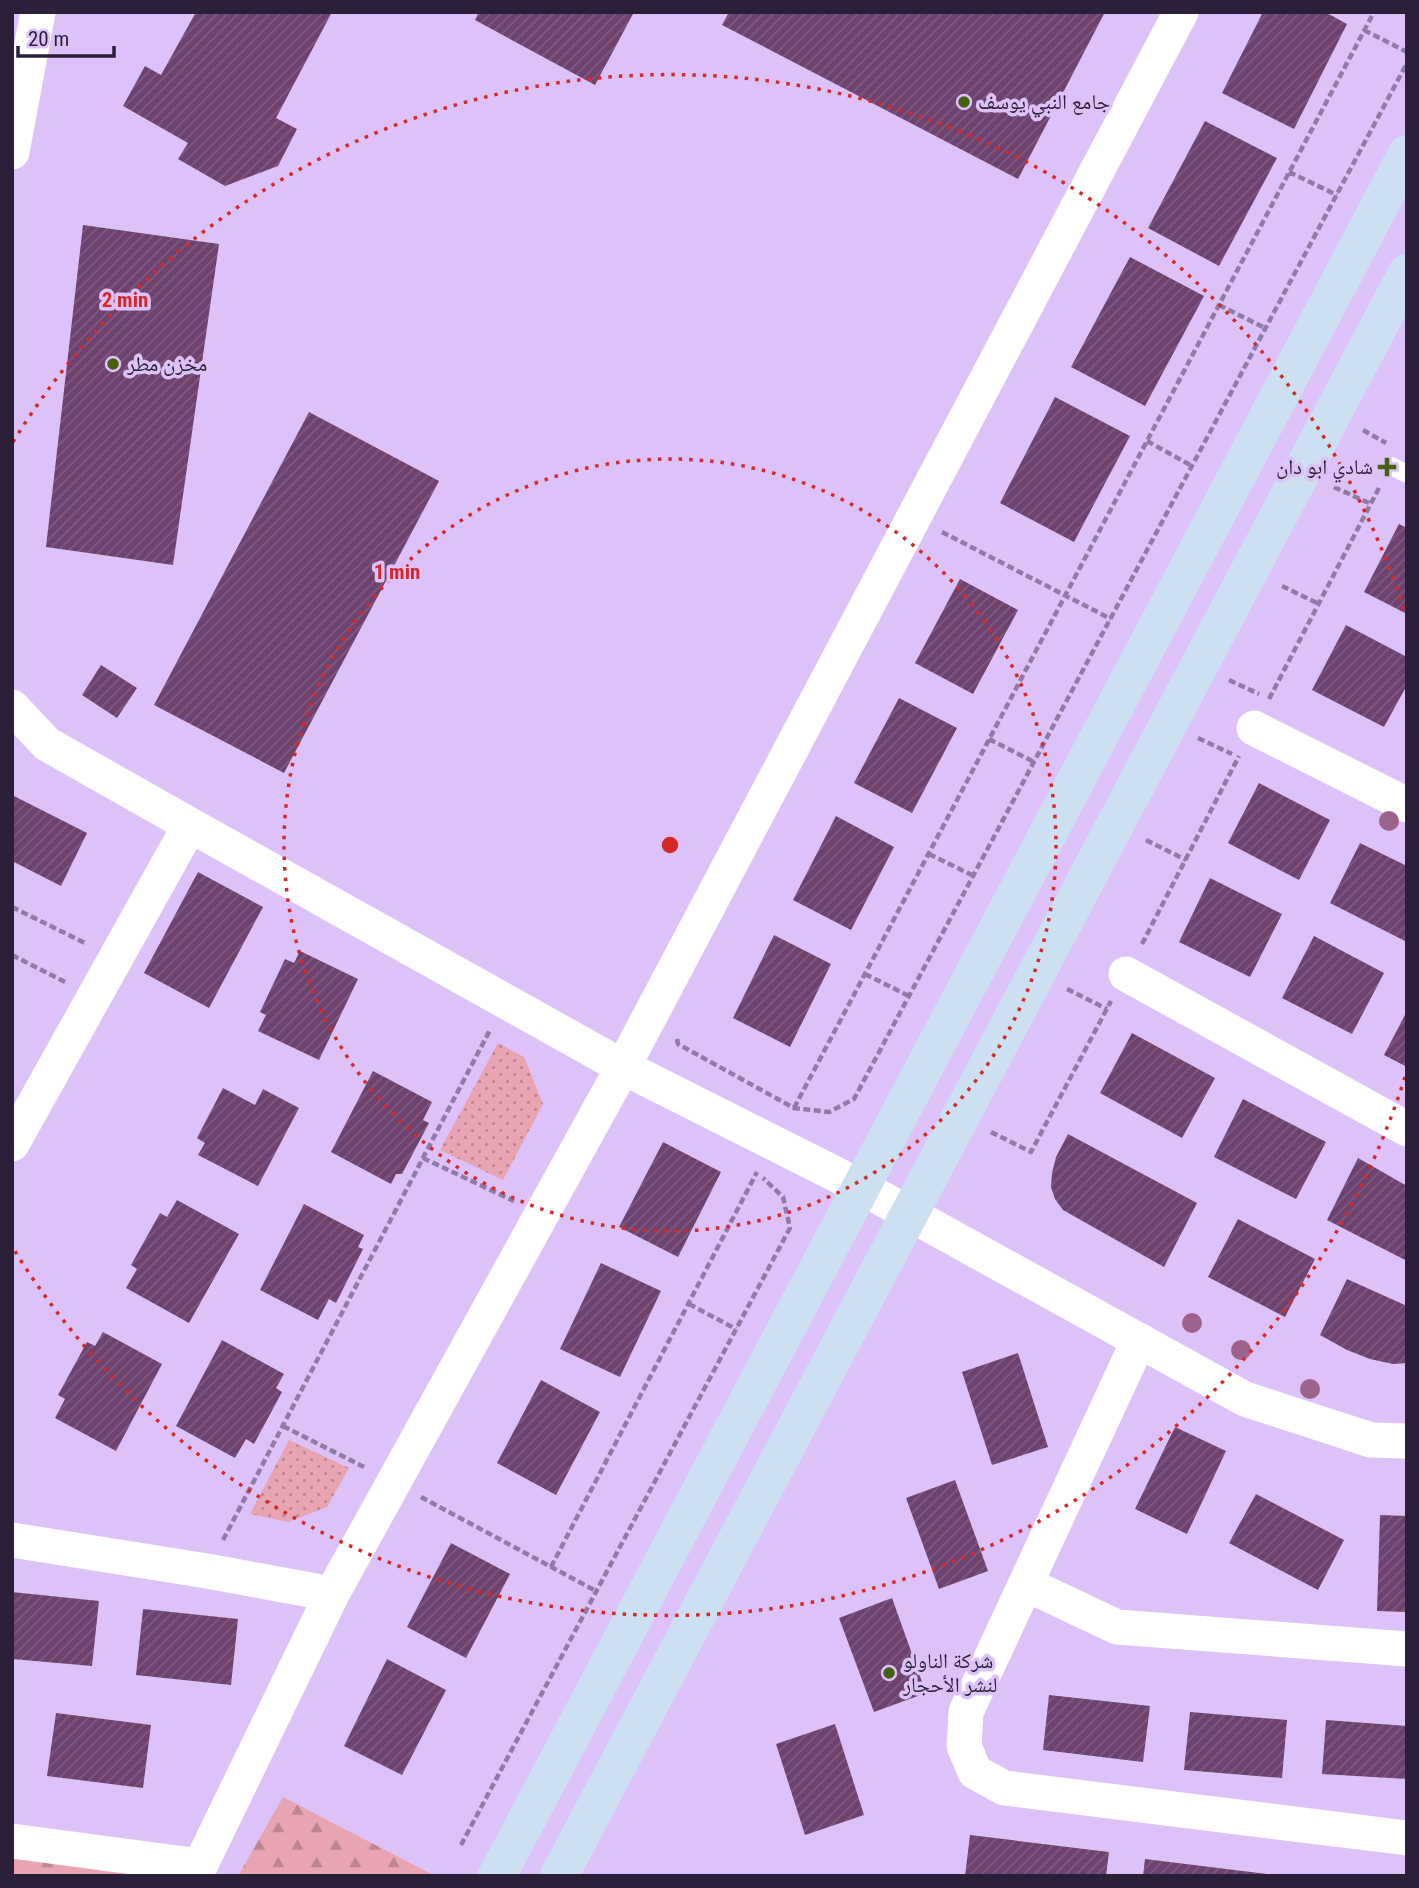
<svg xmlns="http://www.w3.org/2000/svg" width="1419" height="1888" viewBox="0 0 1419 1888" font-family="'Roboto Condensed','Noto Naskh Arabic',sans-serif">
  <defs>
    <pattern id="grass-dots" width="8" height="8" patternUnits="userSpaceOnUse" patternTransform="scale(1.75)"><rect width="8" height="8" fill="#e8a4b1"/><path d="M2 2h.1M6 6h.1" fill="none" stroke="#bc8591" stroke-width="1.8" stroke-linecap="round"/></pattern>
    <pattern id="forest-firs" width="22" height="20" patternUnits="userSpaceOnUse" patternTransform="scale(1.75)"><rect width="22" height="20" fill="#e8a4b1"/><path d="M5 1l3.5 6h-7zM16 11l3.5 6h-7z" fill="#bc8591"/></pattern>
    <pattern id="building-hatch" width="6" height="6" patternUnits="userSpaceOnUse" patternTransform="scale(1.75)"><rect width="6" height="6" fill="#6e426e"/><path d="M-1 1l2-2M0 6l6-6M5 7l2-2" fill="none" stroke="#7e5a7f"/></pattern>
  </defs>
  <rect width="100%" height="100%" fill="#ddc2f9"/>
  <path fill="url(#grass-dots)" d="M498,1043L524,1057L543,1104L503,1180L440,1150Z
    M289,1440L349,1468L327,1507L288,1522L250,1514Z"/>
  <path fill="url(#forest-firs)" d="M283,1797L435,1876H238Z
    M12,1855L158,1876H12Z"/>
  <path fill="url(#building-hatch)" d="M196,12H332L276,118L297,129L278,166L225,186L178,159L188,143L123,106L145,66L161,75Z
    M479,12H634L595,85L475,20Z
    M729,12H1105L1018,179L722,25Z
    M1263,12H1325L1347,24L1294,129L1222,93Z
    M1205,121L1277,158L1219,266L1148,228Z
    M83,225L219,244L173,565L46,547Z
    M1130,257L1204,296L1145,406L1071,367Z
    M1055,397L1130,436L1074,542L1000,503Z
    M309,412L439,481L284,773L154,705Z
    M1399,524L1407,528V614L1364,592Z
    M960,579L1018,610L973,694L915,663Z
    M1346,625L1407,657V685L1384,727L1312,690Z
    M101,665L137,688L117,718L82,695Z
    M899,698L957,728L912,813L854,783Z
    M1259,783L1330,820L1299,880L1228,843Z
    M12,795L87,833L61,886L12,861Z
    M836,816L894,847L851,930L793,900Z
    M1360,843L1407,866V942L1330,903Z
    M198,872L263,907L209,1008L144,973Z
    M1210,878L1282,914L1250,977L1179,942Z
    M774,935L831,964L790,1047L733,1018Z
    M1314,936L1384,973L1352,1034L1282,998Z
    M300,951L358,979L319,1060L258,1031L266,1015L260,1012L285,959L294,963Z
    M1407,1011V1067L1384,1055Z
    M1132,1033L1215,1078L1182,1138L1100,1093Z
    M373,1071L432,1102L423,1120L429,1123L402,1174H396L391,1184L331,1152Z
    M223,1088L255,1105L263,1089L299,1108L258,1186L198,1155L205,1143L197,1138Z
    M1243,1099L1326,1142L1296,1199L1214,1157Z
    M1068,1134L1197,1203L1164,1267L1063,1210L1055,1199L1051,1187L1052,1173L1056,1157Z
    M663,1142L721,1172L678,1257L619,1227Z
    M1358,1158L1407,1186V1261L1327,1220Z
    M177,1200L239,1234L189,1323L126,1288L137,1269L131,1265L160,1213L167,1217Z
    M304,1204L364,1235L358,1247L363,1249L336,1303L329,1299L318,1320L260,1290Z
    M1238,1219L1315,1259L1285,1317L1208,1277Z
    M601,1263L661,1291L620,1377L560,1349Z
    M1347,1279L1407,1306V1363L1393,1364L1370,1359L1347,1350L1320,1335Z
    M103,1332L162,1364L116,1451L55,1418L65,1399L58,1395L87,1342L95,1346Z
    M222,1340L284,1374L276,1388L282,1392L254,1444L246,1439L235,1458L176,1426Z
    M1018,1353L1048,1447L992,1465L962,1372Z
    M541,1380L600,1412L556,1495L497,1463Z
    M1175,1427L1226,1451L1187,1534L1135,1509Z
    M955,1480L988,1571L939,1589L906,1498Z
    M1256,1494L1344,1540L1318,1590L1229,1543Z
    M1380,1515L1407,1516V1612L1377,1611Z
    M451,1543L510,1574L466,1658L407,1627Z
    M12,1592L99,1601L92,1666L12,1659Z
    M892,1598L926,1693L874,1712L839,1618Z
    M143,1609L238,1619L231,1685L136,1675Z
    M387,1659L446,1690L402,1775L344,1746Z
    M1049,1695L1150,1706L1143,1762L1043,1750Z
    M1190,1712L1287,1720L1282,1778L1184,1770Z
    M56,1713L151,1725L143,1788L47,1776Z
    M1326,1720L1407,1726V1779L1322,1774Z
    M835,1724L864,1815L805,1835L776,1744Z
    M970,1835L1109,1852L1106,1876H965Z
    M1145,1859L1267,1874V1876H1143Z"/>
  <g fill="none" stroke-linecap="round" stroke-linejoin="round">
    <path stroke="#907ba6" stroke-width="4.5" stroke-dasharray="7 3.5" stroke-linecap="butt" d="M1364,30L1407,52
      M1289,172L1337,195
      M1219,305L1265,328
      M1363,430L1386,443
      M1147,441L1192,466
      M1334,487L1371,504
      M942,532L1111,619
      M1282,586L1319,604
      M1229,680L1259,694
      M1269,699L1380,486
      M1198,738L1232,754
      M989,739L1034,762
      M1146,840L1186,860
      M929,854L974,876
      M12,907L87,944
      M1142,944L1239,756
      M12,955L65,982
      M865,974L909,996
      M1067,989L1107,1009
      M677,1039L678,1044L794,1108L829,1112L854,1099L1407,63
      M794,1108L1374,12
      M991,1132L1031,1152L1111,1001
      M423,1158L514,1201
      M689,1304L736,1329
      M283,1426L364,1467
      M421,1497L596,1591
      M223,1540L490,1030
      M551,1567L757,1172
      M461,1845L790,1228L783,1197L763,1178"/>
    <path stroke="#fff" stroke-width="18" d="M1391,466L1407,474"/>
    <path stroke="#fff" stroke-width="35" d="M12,152L38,12
      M12,707L47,744L190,825L623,1067L861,1187L1245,1399L1371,1440L1407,1441
      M1254,728L1407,805
      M1126,974L1407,1129
      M12,1144L190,825
      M1139,1340L966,1712L964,1746L975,1772L1004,1788L1407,1838
      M12,1540L207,1571L332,1594
      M1026,1584L1117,1627L1407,1649
      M12,1841L200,1866L332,1594L623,1067L1181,12"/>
    <path stroke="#cce0f2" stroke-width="38" d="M497,1876L1407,154
      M559,1876L1407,273"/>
  </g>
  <g fill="#9d638a">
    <circle cx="1389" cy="821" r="10"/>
    <circle cx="1192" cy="1323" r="10"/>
    <circle cx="1241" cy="1350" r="10"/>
    <circle cx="1310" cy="1389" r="10"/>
  </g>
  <g fill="none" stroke="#d62828" stroke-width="3.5" stroke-dasharray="3.5 7">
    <circle cx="670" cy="845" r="386"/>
    <path d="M1405 1077A771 771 0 0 1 13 1248M13 442A771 771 0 0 1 1405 613"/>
  </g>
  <g fill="#45600f" stroke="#ddc2f9" stroke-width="2.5">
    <circle cx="964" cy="102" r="7"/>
    <circle cx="113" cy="364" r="7"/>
    <path d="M1383.5 456.5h7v7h7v7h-7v7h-7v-7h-7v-7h7z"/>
    <circle cx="889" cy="1673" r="7"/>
  </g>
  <g text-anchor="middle" stroke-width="7" stroke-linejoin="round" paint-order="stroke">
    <g font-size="21" fill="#2c1f39" stroke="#ddc2f9" text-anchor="start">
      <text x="978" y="109">جامع النبي يوسف</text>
      <text x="127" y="371">مخزن مطر</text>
      <text x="1373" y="474" text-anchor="end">شادي ابو دان</text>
      <text x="903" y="1668">شركة الناولو<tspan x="903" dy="24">لنشر الأحجار</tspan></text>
    </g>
  </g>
  <circle cx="670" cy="845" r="10" fill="#d62828" stroke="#ddc2f9" stroke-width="3.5"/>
  <g font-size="21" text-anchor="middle" font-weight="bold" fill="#d62828" stroke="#ddc2f9" stroke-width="7" stroke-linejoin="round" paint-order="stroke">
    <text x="125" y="307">2 min</text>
    <text x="397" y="579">1 min</text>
  </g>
  <rect width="1419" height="1888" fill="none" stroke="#2c1f39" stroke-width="28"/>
  <path d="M18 46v10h96v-10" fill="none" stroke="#2c1f39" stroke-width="3.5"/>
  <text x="28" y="46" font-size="21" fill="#2c1f39" stroke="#ddc2f9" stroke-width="5" paint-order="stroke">20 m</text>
</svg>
